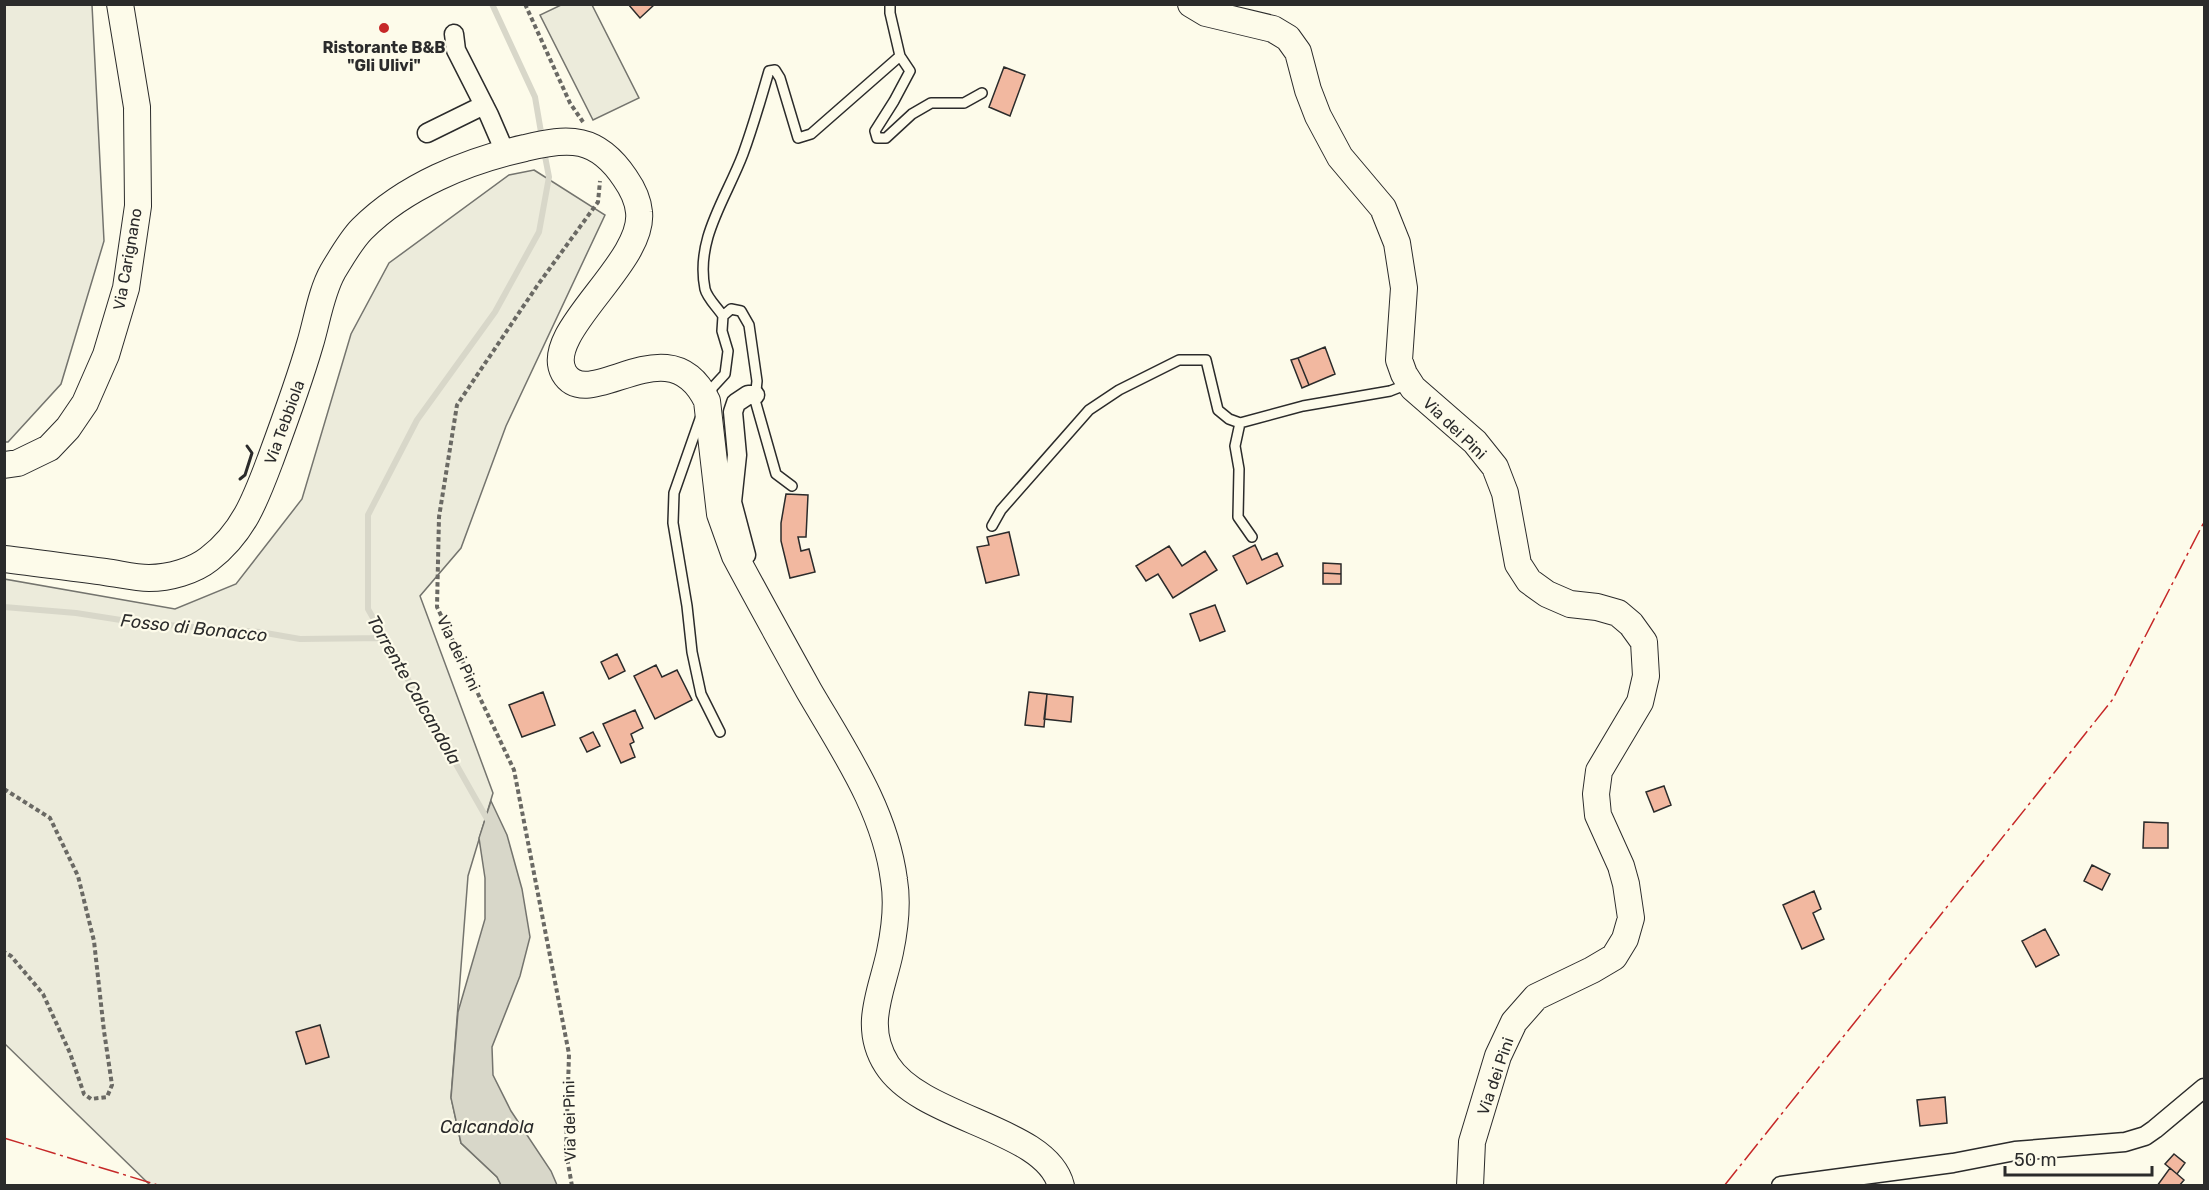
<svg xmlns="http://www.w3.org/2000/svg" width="2209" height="1190" viewBox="0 0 2209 1190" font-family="Rubik,sans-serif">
  <rect width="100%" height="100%" fill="#fdfbea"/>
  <path fill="#ecebdb" stroke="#74746e" stroke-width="1.5" d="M4,5H92L104,241L61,384L8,442H5Z
    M561,5H592L639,98L593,120L540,15Z
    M534,170L605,215L506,426L461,548L420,596L493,793L468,876L451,1097L461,1143L497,1177L501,1185H150L5,1044L4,579L175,609L236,584L302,499L351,334L389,263L509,175Z"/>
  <path fill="#d8d7c9" stroke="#74746e" stroke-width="1.5" d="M491,801L507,835L522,889L530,937L520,976L492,1047L493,1075L511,1111L551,1171L557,1185H501L497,1177L461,1143L451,1098L458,1012L485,919V878L479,838Z"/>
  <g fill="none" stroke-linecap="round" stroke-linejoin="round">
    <path stroke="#d8d7c9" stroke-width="6" d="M492,4L535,97L542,138
      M4,607L76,613L140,623L260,632L300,639L384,638
      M490,824L368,609V515L417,420L495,312L539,232L549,177L544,151"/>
  </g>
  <path fill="#f2b8a0" stroke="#2b2b2b" stroke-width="1.5" d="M628,4H654V5L640,18Z
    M1004,67L1025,75L1010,116L989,107Z
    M1325,347L1335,374L1309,385L1298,358Z
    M1298,358L1309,385L1302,388L1291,360Z
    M786,494L808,495L806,537H798L801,551L809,549L815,572L790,578L781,541V523Z
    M1009,532L1019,575L986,583L977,547L989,545L987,537Z
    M1255,545L1262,560L1277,553L1283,566L1247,584L1233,556Z
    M1169,546L1182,566L1205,551L1217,570L1173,598L1158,574L1146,581L1136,566Z
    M1323,563L1341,564V574L1323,573Z
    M1323,573L1341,574V584H1323Z
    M1215,605L1225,631L1200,641L1190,614Z
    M617,654L625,671L609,679L601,662Z
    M656,665L662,677L677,670L692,700L655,719L634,676Z
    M543,692L555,725L522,737L509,705Z
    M1029,692L1047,694L1044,727L1025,725Z
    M1047,694L1073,697L1071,722L1044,719Z
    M635,710L643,728L631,734L634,742L630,744L635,757L621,763L603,724Z
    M593,732L600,746L587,752L580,738Z
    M1664,786L1671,805L1654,812L1646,792Z
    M2144,822L2168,823V848H2143Z
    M2092,865L2110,874L2102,890L2084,881Z
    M1814,891L1821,909L1813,913L1824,939L1802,949L1783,905Z
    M2045,929L2059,955L2036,967L2022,941Z
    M320,1025L329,1057L306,1064L296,1032Z
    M1945,1097L1947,1123L1920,1126L1917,1100Z
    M2174,1154L2185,1163L2177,1174L2165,1164Z
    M2170,1168L2184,1180L2179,1186H2157Z"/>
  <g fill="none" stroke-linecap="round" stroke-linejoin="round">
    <g stroke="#2b2b2b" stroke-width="12">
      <path id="lane" d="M890,4V13L900,56
        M723,316C718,308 707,298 705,289C695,239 726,199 743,154C753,127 761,99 769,71L775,70L780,78L798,138L811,134L900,56L910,71L894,101L875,131L877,138H886L912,114L931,103H964L982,93
        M708,398L713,387L725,374L728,351L722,331L723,316L731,309L741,311L749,325L757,381L755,400L776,474L792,486
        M701,416L674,493L673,523L687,606L692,652L701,694L720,732
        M1240,423L1235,446L1239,469L1238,517L1252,537
        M992,526L1001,510L1089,410L1119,390L1179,360H1206L1218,410L1229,419L1240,423L1303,406L1390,391L1408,384"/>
    </g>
    <g stroke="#2b2b2b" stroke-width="21">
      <path id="street" d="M454,34L456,50L489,115L505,152
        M427,133L484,105
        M746,555L732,502L737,455L733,412L736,403L748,395H755
        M1781,1186L1953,1163L2015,1151L2125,1142L2145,1136L2155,1129L2204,1088"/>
    </g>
    <g stroke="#2b2b2b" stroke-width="28">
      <path id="secondary" d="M1191,4L1206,13L1273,29L1288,38L1298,52L1308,90L1318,116L1340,157L1383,208L1397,243L1404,288L1399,360L1404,374L1413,388L1475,442L1495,467L1505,493L1518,564L1529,581L1547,594L1570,604L1597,607L1618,613L1631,624L1644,642L1646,676L1640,702L1599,771L1596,794L1598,815L1621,866L1626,884L1631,918L1625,939L1614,957L1592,970L1536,997L1514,1022L1498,1056L1472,1142L1470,1186
        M4,465L18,463L49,448L68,428L85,403L106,355L126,288L138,206L137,107L120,4
        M4,559C38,563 72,568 105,572C120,574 135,578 149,578C169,578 194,571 209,559C244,532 256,498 271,458C285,420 299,382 310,344C317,321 321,292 333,271C341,258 351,240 362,229C405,186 467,161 525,148C569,137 597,136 625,178C632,188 638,200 639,212C645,263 541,333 564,373C589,416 669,321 707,401L720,514L735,556C759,601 784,646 809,691C844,751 885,810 894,880C898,904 895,928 890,952C882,991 862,1026 887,1065C922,1120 1047,1128 1061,1186"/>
    </g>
    <path stroke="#6a6964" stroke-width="4" stroke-dasharray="4.5 3" stroke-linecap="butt" d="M525,4L570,103L583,122
      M4,789L50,818L78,876L94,941L104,1031L112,1085L107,1097L91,1099L84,1094L70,1053L43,994L11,956L4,952
      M572,1186L566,1152L569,1054L514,770L437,607L439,517L457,405L537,286L598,202L600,181"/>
    <use href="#lane" stroke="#fdfbea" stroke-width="9"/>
    <use href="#street" stroke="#fdfbea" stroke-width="18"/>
    <use href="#secondary" stroke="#fdfbea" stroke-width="26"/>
    <path stroke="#2b2b2b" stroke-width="3" d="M240,479L245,475L252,453L247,446"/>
    <path stroke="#c62828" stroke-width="1.5" stroke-dasharray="21 4.5 3 4.5" stroke-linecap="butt" d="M4,1138L161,1186
      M1724,1186L2113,699L2204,522"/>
  </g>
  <circle fill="#c62828" stroke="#fdfbea" stroke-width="2" cx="384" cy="28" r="6"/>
  <g text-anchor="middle" stroke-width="4.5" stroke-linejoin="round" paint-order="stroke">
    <g font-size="16" font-weight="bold" fill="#2b2b2b" stroke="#fdfbea">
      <text x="384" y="53">Ristorante B&amp;B<tspan x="384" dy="18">"Gli Ulivi"</tspan></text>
    </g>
    <g font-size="16" fill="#2b2b2b" stroke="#fdfbea">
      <text transform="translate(127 259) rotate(-80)" y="6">Via Carignano</text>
      <text transform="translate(284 422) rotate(-70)" y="6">Via Tebbiola</text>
      <text transform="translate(1455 428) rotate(44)" y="6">Via dei Pini</text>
      <text transform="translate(459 653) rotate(65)" y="6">Via dei Pini</text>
      <text transform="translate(1495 1076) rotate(-71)" y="6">Via dei Pini</text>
      <text transform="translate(569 1121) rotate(-91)" y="6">Via dei Pini</text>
    </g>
    <g font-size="18" font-style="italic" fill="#2b2b2b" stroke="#fdfbea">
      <text transform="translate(194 628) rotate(6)" y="6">Fosso di Bonacco</text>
      <text transform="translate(414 690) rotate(60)" y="6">Torrente Calcandola</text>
      <text x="487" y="1133">Calcandola</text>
    </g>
  </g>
  <rect width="2209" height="1190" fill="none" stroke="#2b2b2b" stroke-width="12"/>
  <path d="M2005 1166v9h147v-9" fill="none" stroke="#2b2b2b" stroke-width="3"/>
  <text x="2014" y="1166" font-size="18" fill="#2b2b2b" stroke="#fdfbea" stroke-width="4.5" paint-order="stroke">50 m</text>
</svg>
